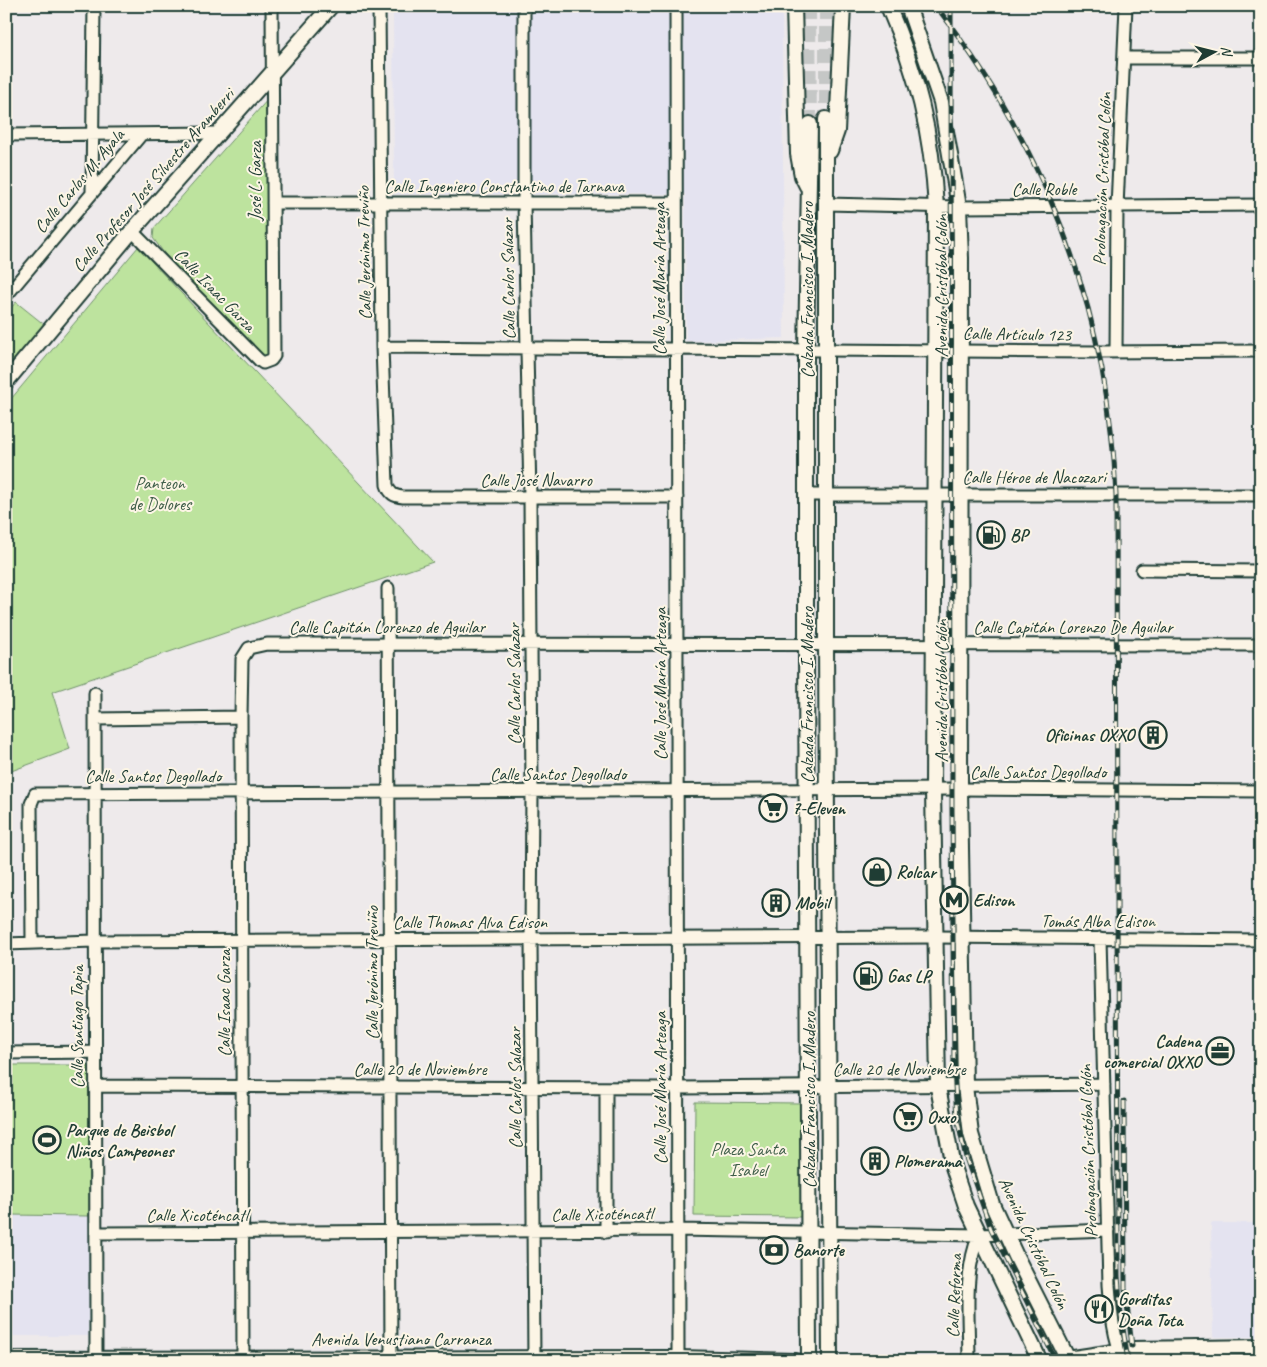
<svg xmlns="http://www.w3.org/2000/svg" width="1267" height="1367" viewBox="0 0 1267 1367" font-family="Caveat,sans-serif">
  <rect width="100%" height="100%" fill="#eeeaeb"/>
  <filter id="ink" filterUnits="userSpaceOnUse"><feTurbulence type="fractalNoise" baseFrequency=".02" numOctaves="2"/><feDisplacementMap in="SourceGraphic" scale="10" xChannelSelector="R" yChannelSelector="G"/><feConvolveMatrix kernelMatrix="1 2 1 2 8 2 1 2 1" color-interpolation-filters="sRGB"/></filter>
  <g filter="url(#ink)">
    <path fill="#e4e3f0" d="M393,6H782L784,338L686,341L685,194H394Z
      M10,1215L89,1216L88,1336H9Z
      M1211,1223H1261V1337H1213Z"/>
    <path fill="#bde39e" stroke="#6e9069" d="M269,98L274,356L263,359L164,253L153,238L154,228Z
      M138,247L433,562L52,692L70,749L6,773V405Z
      M16,302L46,326L6,374V314Z
      M6,1065H89V1216L10,1215L6,1219Z
      M695,1102L802,1103V1217L694,1216Z"/>
    <g fill="none" stroke-linecap="round" stroke-linejoin="round">
      <path stroke="#c5c7c6" stroke-width="14" stroke-dasharray="14 7" stroke-linecap="butt" d="M809,6L810,124
        M826,6V119"/>
      <g stroke="#1f3d34" stroke-width="15">
        <path id="minor" d="M379,6L382,347L387,485C390,494 394,496 403,497H677
          M524,6V203L530,497L532,792L531,939L534,1361
          M676,6L678,1361
          M1124,58H1261
          M6,135L217,133
          M92,191L94,6
          M273,203H676
          M826,204L959,207L1261,205
          M132,231L259,360L263,363L271,360L274,356L272,6
          M6,296L141,135
          M382,347L1098,352L1261,351
          M1116,352L1117,207L1126,6
          M807,495H1261
          M1142,570L1261,571
          M388,588L391,1361
          M95,693L96,1361
          M95,719L241,717
          M1100,938L1109,1285C1111,1310 1113,1338 1124,1361
          M32,943L31,804L35,794L960,789L1261,791
          M6,944L94,941L935,937L1261,940
          M6,1053L95,1052
          M95,1086L677,1088L1104,1084
          M606,1088V1232
          M97,1233L677,1230L979,1235L1108,1230
          M243,1361L241,717L242,659L249,648L267,644L1261,645
          M969,1361C969,1320 963,1273 979,1235"/>
      </g>
      <g stroke="#1f3d34" stroke-width="18">
        <path id="major" d="M794,6L798,154L802,176L807,186
          M888,6C917,73 932,134 936,207L933,790L938,1087L953,1167L966,1206L1040,1361
          M908,6L941,102L959,207L961,258L960,789L965,1086L971,1134L992,1204L1016,1256L1069,1361
          M826,119V645L830,1361
          M830,151L837,131L843,6
          M6,382L132,231L331,6
          M6,1359L678,1358L796,1361
          M809,1361L806,646V351L810,124
          M1054,1361L1133,1349L1261,1347"/>
      </g>
      <use href="#minor" stroke="#fcf5e5" stroke-width="11"/>
      <use href="#major" stroke="#fcf5e5" stroke-width="14"/>
      <g stroke="#1f3d34" stroke-width="5">
        <path id="rail" d="M936,6C1046,149 1109,313 1116,495L1118,1276L1121,1316L1128,1361
          M951,6L952,809L954,1068L957,1118L966,1158L991,1229L1056,1361
          M1124,1101L1125,1289L1132,1346"/>
      </g>
      <use href="#rail" stroke="#fcf5e5" stroke-width="3" stroke-dasharray="9" stroke-linecap="butt"/>
    </g>
  </g>
  <defs>
    <g id="fuel-ring" transform="scale(1.4375)"><circle r="9.5" fill="#fcf5e5" stroke="#1f3d34" stroke-width="1.5"/><path d="M-5.5-6h7V0h2V4h1.3V-2.5L3-4.5l.8-.8L6-3V5H2.5V1h-1V6h-7ZM-4.2-4.7v3.2H.2V-4.7Z" fill="#1f3d34"/></g>
    <g id="building-ring" transform="scale(1.4375)"><circle r="9.5" fill="#fcf5e5" stroke="#1f3d34" stroke-width="1.5"/><path d="M-4-6H4V6H1V3H-1V6H-4ZM-2.5-4.3h1.7v1.8h-1.7ZM.8-4.3h1.7v1.8H.8ZM-2.5-1h1.7V.8h-1.7ZM.8-1h1.7V.8H.8Z" fill="#1f3d34"/></g>
    <g id="supermarket-ring" transform="scale(1.4375)"><circle r="9.5" fill="#fcf5e5" stroke="#1f3d34" stroke-width="1.5"/><path d="M-6-5.5h2.5l.6 2H6L4.5 2H-2.5L-4.4-4H-6ZM-1.5 3.2a1.3 1.3 0 1 0 .1 0ZM3 3.2a1.3 1.3 0 1 0 .1 0Z" fill="#1f3d34"/></g>
    <g id="shop-ring" transform="scale(1.4375)"><circle r="9.5" fill="#fcf5e5" stroke="#1f3d34" stroke-width="1.5"/><path d="M-5-2.5h2.3a2.7 3.5 0 0 1 5.4 0H5L5.5 6h-11ZM-1.5-2.5h3a1.5 2.3 0 0 0-3 0Z" fill="#1f3d34"/></g>
    <g id="metro-ring" transform="scale(1.4375)"><circle r="9.5" fill="#fcf5e5" stroke="#1f3d34" stroke-width="1.5"/><path d="M-5.5 5V-5H-3L0 0L3-5H5.5V5H3V-.5L0 4L-3-.5V5Z" fill="#1f3d34"/></g>
    <g id="office-ring" transform="scale(1.4375)"><circle r="9.5" fill="#fcf5e5" stroke="#1f3d34" stroke-width="1.5"/><path d="M-6-3h4V-5.5h4V-3h4V5H-6ZM-1-4.5V-3h2v-1.5ZM-6 0V1H6V0Z" fill="#1f3d34"/></g>
    <g id="stadium-ring" transform="scale(1.4375)"><circle r="9.5" fill="#fcf5e5" stroke="#1f3d34" stroke-width="1.5"/><path d="M0-5a6.5 5 0 1 0 0 10a6.5 5 0 1 0 0-10ZM-3.5-1.8h7v3.6h-7Z" fill="#1f3d34"/></g>
    <g id="bank-ring" transform="scale(1.4375)"><circle r="9.5" fill="#fcf5e5" stroke="#1f3d34" stroke-width="1.5"/><path d="M-6-4H6V4H-6ZM0-2.3a2.3 2.3 0 1 0 0 4.6a2.3 2.3 0 1 0 0-4.6Z" fill="#1f3d34"/></g>
    <g id="restaurant-ring" transform="scale(1.4375)"><circle r="9.5" fill="#fcf5e5" stroke="#1f3d34" stroke-width="1.5"/><path d="M-5-6h1v4h1v-4h1v4h1v-4h1v5L-1.5 .5V6h-2V.5L-5-1ZM5-6V6H3V1.5H1.5Q1.5-4 5-6Z" fill="#1f3d34"/></g>
  </defs>
  <g fill-rule="evenodd">
    <use href="#fuel-ring" x="991" y="535"/>
    <use href="#building-ring" x="1153" y="735"/>
    <use href="#supermarket-ring" x="773" y="808"/>
    <use href="#shop-ring" x="877" y="872"/>
    <use href="#metro-ring" x="954" y="900"/>
    <use href="#building-ring" x="776" y="903"/>
    <use href="#fuel-ring" x="868" y="976"/>
    <use href="#office-ring" x="1220" y="1051"/>
    <use href="#supermarket-ring" x="908" y="1117"/>
    <use href="#stadium-ring" x="47" y="1140"/>
    <use href="#building-ring" x="875" y="1161"/>
    <use href="#bank-ring" x="774" y="1250"/>
    <use href="#restaurant-ring" x="1099" y="1309"/>
  </g>
  <g text-anchor="middle" stroke-width="4" stroke-linejoin="round" paint-order="stroke">
    <g font-size="18" fill="#1f3d34" stroke="#fcf5e5">
      <text transform="translate(1102 179) rotate(-88)" y="6">Prolongación Cristóbal Colón</text>
      <text transform="translate(153 180) rotate(-49)" y="6">Calle Profesor José Silvestre Aramberri</text>
      <text transform="translate(79 181) rotate(-50)" y="6">Calle Carlos M. Ayala</text>
      <text transform="translate(255 181) rotate(-90)" y="6">José L. Garza</text>
      <text x="504" y="192">Calle Ingeniero Constantino de Tarnava</text>
      <text x="1044" y="195">Calle Roble</text>
      <text transform="translate(364 253) rotate(-91)" y="6">Calle Jerónimo Treviño</text>
      <text transform="translate(508 279) rotate(-91)" y="6">Calle Carlos Salazar</text>
      <text transform="translate(659 279) rotate(-90)" y="6">Calle José María Arteaga</text>
      <text transform="translate(941 286) rotate(-90)" y="6">Avenida Cristóbal Colón</text>
      <text transform="translate(215 290) rotate(46)" y="6">Calle Isaac Garza</text>
      <text transform="translate(807 290) rotate(-90)" y="6">Calzada Francisco I. Madero</text>
      <text transform="translate(1017 334) rotate(1)" y="6">Calle Artículo 123</text>
      <text x="1034" y="483">Calle Héroe de Nacozari</text>
      <text x="536" y="486">Calle José Navarro</text>
      <text x="387" y="633">Calle Capitán Lorenzo de Aguilar</text>
      <text x="1073" y="633">Calle Capitán Lorenzo De Aguilar</text>
      <text transform="translate(514 684) rotate(-90)" y="6">Calle Carlos Salazar</text>
      <text transform="translate(660 684) rotate(-90)" y="6">Calle José María Arteaga</text>
      <text transform="translate(941 691) rotate(-90)" y="6">Avenida Cristóbal Colón</text>
      <text transform="translate(807 695) rotate(-90)" y="6">Calzada Francisco I. Madero</text>
      <text x="1038" y="778">Calle Santos Degollado</text>
      <text x="558" y="780">Calle Santos Degollado</text>
      <text x="153" y="782">Calle Santos Degollado</text>
      <text x="1098" y="927">Tomás Alba Edison</text>
      <text x="470" y="928">Calle Thomas Alva Edison</text>
      <text transform="translate(372 973) rotate(-90)" y="6">Calle Jerónimo Treviño</text>
      <text transform="translate(224 1003) rotate(-90)" y="6">Calle Isaac Garza</text>
      <text transform="translate(77 1027) rotate(-90)" y="6">Calle Santiago Tapia</text>
      <text x="420" y="1075">Calle 20 de Noviembre</text>
      <text x="899" y="1075">Calle 20 de Noviembre</text>
      <text transform="translate(515 1088) rotate(-90)" y="6">Calle Carlos Salazar</text>
      <text transform="translate(660 1088) rotate(-90)" y="6">Calle José María Arteaga</text>
      <text transform="translate(809 1100) rotate(-90)" y="6">Calzada Francisco I. Madero</text>
      <text transform="translate(1088 1151) rotate(-92)" y="6">Prolongación Cristóbal Colón</text>
      <text transform="translate(602 1214) rotate(-1)" y="6">Calle Xicoténcatl</text>
      <text x="197" y="1221">Calle Xicoténcatl</text>
      <text transform="translate(1034 1243) rotate(65)" y="6">Avenida Cristóbal Colón</text>
      <text transform="translate(954 1296) rotate(-88)" y="6">Calle Reforma</text>
      <text x="401" y="1345">Avenida Venustiano Carranza</text>
    </g>
    <g font-size="18" fill="#3f5e49" stroke="#fcf5e5">
      <text x="160" y="489">Panteon<tspan x="160" dy="21">de Dolores</tspan></text>
      <text x="748" y="1155">Plaza Santa<tspan x="748" dy="21">Isabel</tspan></text>
    </g>
    <g font-size="18" font-weight="bold" fill="#1f3d34" stroke="#fcf5e5" text-anchor="start">
      <text x="1010" y="541">BP</text>
      <text x="1134" y="741" text-anchor="end">Oficinas OXXO</text>
      <text x="792" y="814">7-Eleven</text>
      <text x="896" y="878">Rolcar</text>
      <text x="973" y="906">Edison</text>
      <text x="795" y="909">Mobil</text>
      <text x="887" y="982">Gas LP</text>
      <text x="1201" y="1047" text-anchor="end">Cadena<tspan x="1201" dy="21">comercial OXXO</tspan></text>
      <text x="927" y="1123">Oxxo</text>
      <text x="66" y="1136">Parque de Beisbol<tspan x="66" dy="21">Niños Campeones</tspan></text>
      <text x="894" y="1167">Plomerama</text>
      <text x="793" y="1256">Banorte</text>
      <text x="1118" y="1305">Gorditas<tspan x="1118" dy="21">Doña Tota</tspan></text>
    </g>
  </g>
  <rect width="1267" height="1367" fill="none" stroke="#fcf5e5" stroke-width="25"/>
  <rect x="12" y="12" width="1242" height="1342" fill="none" stroke="#1f3d34" stroke-width="2" filter="url(#ink)"/>
  <g transform="translate(1214 52) rotate(83)" stroke="#fcf5e5" stroke-width="4" paint-order="stroke">
  <path d="M0-4L9 19L0 12L-9 19Z" fill="#1f3d34"/>
  <text y="-8" font-size="14" font-weight="bold" text-anchor="middle" fill="#1f3d34">N</text>
  </g>
</svg>
